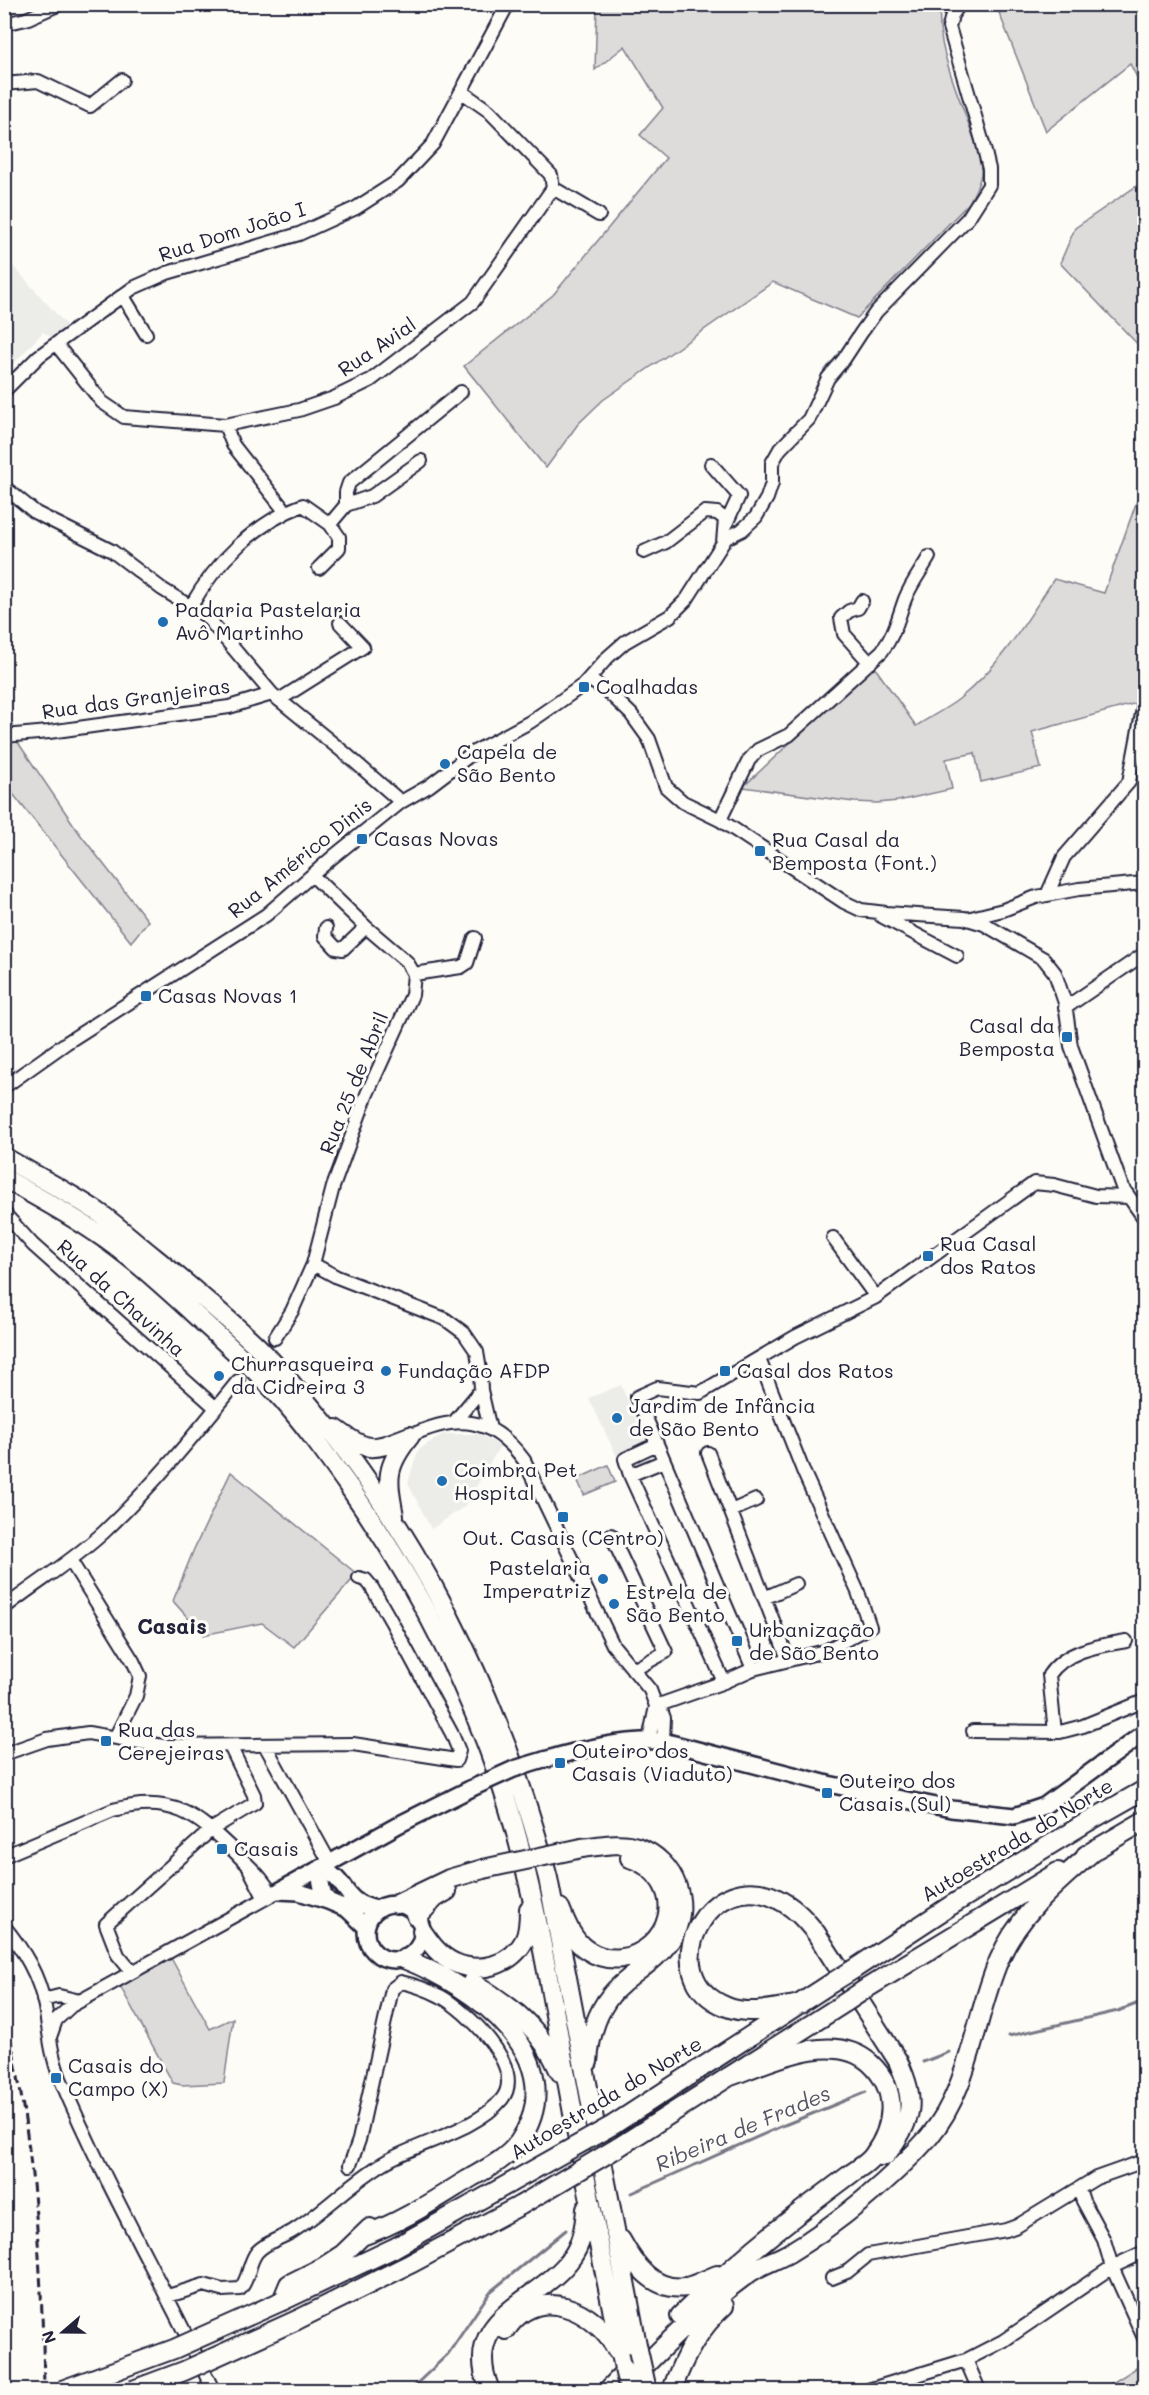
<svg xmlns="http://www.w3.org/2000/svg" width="1149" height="2395" viewBox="0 0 1149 2395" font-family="Mali,sans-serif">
  <rect width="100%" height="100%" fill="#fdfcf7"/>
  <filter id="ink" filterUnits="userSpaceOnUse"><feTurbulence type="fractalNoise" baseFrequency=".0167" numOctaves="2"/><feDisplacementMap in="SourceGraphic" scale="12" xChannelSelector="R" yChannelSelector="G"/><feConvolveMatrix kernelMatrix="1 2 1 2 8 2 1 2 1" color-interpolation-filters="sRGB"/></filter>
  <g filter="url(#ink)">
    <path fill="#ecece9" d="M5,257L68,327L54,339L43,332L5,373Z
      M621,1385L645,1441L616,1455L589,1398Z
      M443,1434H479L500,1446L464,1507L431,1529L408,1483L418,1450Z"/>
    <path fill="#dddcdb" stroke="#807f8b" stroke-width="1.5" d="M597,5H942C931,35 961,101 972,133C976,145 982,159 981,173C980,184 974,193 969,203L857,318L773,282L603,400L578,424L546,468L464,366L553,295L666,158L640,135L663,108L625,46L595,70Z
      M996,5H1144V91L1130,64L1046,131Z
      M1144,181V351L1060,263L1075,228Z
      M1144,481V701L1032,732L1041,768L981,782L975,753L946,759L952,789L898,801L877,803L854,802L743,787L873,665L916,726C930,717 946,709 959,699C1000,666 1026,622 1054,579L1104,593Z
      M17,741L80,834L148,921L131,942L5,784V743Z
      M608,1465L615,1482L584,1495L577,1479Z
      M231,1472L357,1574L294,1647L262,1623L203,1635L173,1601L194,1549Z
      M171,1958L210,2029L233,2018L224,2083L182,2085L173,2083L120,1986Z
      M1144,2363V2390H1101Z"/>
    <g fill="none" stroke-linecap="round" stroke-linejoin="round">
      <path stroke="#787885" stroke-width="3" d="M1009,2036L1118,2011L1144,2001
        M923,2062L949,2052
        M632,2193L782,2126L866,2092
        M4,2389L7,2390
        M410,2390L448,2354L490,2292L566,2230"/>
      <path stroke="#d1d0d1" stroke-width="12" stroke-dasharray="12 6" stroke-linecap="butt" d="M238,1381L275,1338"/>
      <g stroke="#22223b" stroke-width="16">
        <path id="minor" d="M4,24L26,19L60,4
          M4,84L38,81L90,106L122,80
          M553,188L599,215
          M123,296L146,334
          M56,344L102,402L124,417L225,425L299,410L334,398L371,380L473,302L553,188L551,175L489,111L462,92
          M4,391L39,356L133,288L167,273L299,234L356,208L398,181L433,144L508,4
          M225,425L233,445L285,511
          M711,464L739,496L726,524
          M4,487L36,513L112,551L162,589L206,616L272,694L347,755L401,802
          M346,505L372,496L421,461
          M644,552L666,542L705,512L717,513L725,519L723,542
          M319,568L339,548V537L330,524
          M862,601L858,608L849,611L841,618L844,634L870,663
          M191,606C216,562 255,523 303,505L330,524L346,505V492L349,483L461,392
          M589,679L609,693L631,714L649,739L666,787L683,802L720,820L844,902L861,910L886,913L964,918L984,924L1044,959L1055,973L1065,1003L1071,1046L1122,1187L1144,1218
          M279,700L363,647L340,623
          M4,736L49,732L229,707L272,694
          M720,820L749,760L758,750L789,735L882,651C895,634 898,618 905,599C911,584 921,571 929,557
          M1047,895L1064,857L1129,782L1144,703
          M881,916L957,956
          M967,919L1003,910L1036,897L1079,889L1144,883
          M326,928L325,936L336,948L343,949L366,927
          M414,974L461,967L467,963L475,938
          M1065,1008L1144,954
          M4,1087L66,1043L266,915L334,856L401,802L429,786L474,752L530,722L559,702L583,685L608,657L625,642L670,616L687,599L726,538L742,530L756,517L767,498L772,483V463L780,449L809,419L828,378L844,359L861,333L876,312L968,218L989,185V169L982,140L949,27L952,15L960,4
          M4,1213L33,1245L216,1408
          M833,1238L876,1297
          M313,1264L337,1277L445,1319L464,1333L477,1352L480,1370L481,1390L490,1429
          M275,1338L292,1311L313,1264L333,1187L367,1094L412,995L414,974L407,962L366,927L312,875
          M455,1421L481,1390
          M410,1436C458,1414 491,1416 524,1460L613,1645L650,1690L656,1706L661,1710L664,1718L663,1741
          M657,1444L625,1459L630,1475L724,1682
          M708,1453L788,1659
          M630,1475L664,1461
          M731,1511L756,1500
          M611,1535L666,1652L633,1670
          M70,1560L133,1661L140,1676L136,1696L116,1736
          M764,1598L796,1584
          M4,1608C37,1582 73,1561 104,1532C153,1486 196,1433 238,1381
          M753,1669L637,1397L657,1388L700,1393L795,1337L876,1297L1034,1183L1054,1185L1096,1196L1129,1197
          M656,1706L724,1682L753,1669L825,1651L870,1627L858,1592L804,1473L759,1359
          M973,1731L1060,1732L1083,1726L1144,1701
          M1055,1732L1049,1675C1066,1650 1098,1646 1126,1641
          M649,1740L656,1706
          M265,1745L330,1863
          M4,1754L47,1739L88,1733L163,1746L353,1744L456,1760L459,1751L452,1734L391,1621L371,1586L366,1580L359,1578
          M4,1856L113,1810C171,1794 196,1814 236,1853C249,1867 263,1877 272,1895
          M250,1870L265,1899
          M4,1926C24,1951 39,1975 45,2007C49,2031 51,2055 60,2078C105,2185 164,2286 213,2390
          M132,1972L118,1955L106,1924L212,1829L255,1803L254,1795L230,1746
          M43,2000L59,1996L80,2001
          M50,2037L56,2020L71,2006L277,1892
          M1079,2189L1083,2201L1104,2240L1112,2267L1144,2338
          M832,2278L847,2272L868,2255L1006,2230L1017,2226L1096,2178L1144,2161
          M168,2296L204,2285L222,2290L240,2289C250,2278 248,2263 257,2252C268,2240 284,2238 296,2229C328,2208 354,2180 387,2161C421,2142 478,2129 502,2099C527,2067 466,2010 440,1996C428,1990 415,1985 401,1982L392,1989L359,2140L350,2165
          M966,2360L979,2390
          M868,2390L966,2360L1003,2341L1112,2267L1144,2252"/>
      </g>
      <g stroke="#22223b" stroke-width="20">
        <path id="major" d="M544,1760C582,1749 623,1739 663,1741L828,1784L951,1809L1014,1816L1044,1806L1144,1733
          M322,1868L320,1878L323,1893L328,1901L347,1909L366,1927
          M322,1868C351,1883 341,1903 378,1909
          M279,1891L400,1824L472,1788
          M279,1891L299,1892L328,1901
          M366 1932a28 28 0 1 1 56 0a28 28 0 1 1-56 0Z"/>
      </g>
      <g stroke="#22223b" stroke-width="22">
        <path id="highway" d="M4,1157C36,1176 70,1193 101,1214C120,1228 137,1244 155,1258C190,1286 225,1316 258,1347C286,1375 312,1408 337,1439C437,1569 507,1720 548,1878L638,2350
          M4,1178C35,1196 66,1212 95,1232C130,1255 162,1285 193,1313C220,1338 249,1363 274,1390C303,1422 327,1456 352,1491C416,1583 465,1677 501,1784C534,1882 549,1985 568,2086C585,2181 606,2275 624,2369
          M336,1429C369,1454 373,1450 410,1436
          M394,1516C387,1478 385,1467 410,1436
          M582,1848C599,1846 621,1841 637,1847C676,1860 693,1907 670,1941C657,1959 638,1970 622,1984C598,2004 590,2032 588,2062
          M1086,1855L1144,1821
          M397,1904L449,1879L483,1869
          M560,1908C566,1923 573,1941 587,1950C631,1979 688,1929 662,1883C654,1870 644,1862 630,1858
          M417,1917L435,1898L447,1891
          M422,1931C431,1944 440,1957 455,1963C480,1974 511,1965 524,1941C529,1932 529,1919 529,1909
          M854,1969L950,1906L1084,1824L1144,1790
          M472,1982C512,2007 540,2027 560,2072
          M867,1988L1058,1872
          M800,2004C777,2008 749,2016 727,2007C649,1977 710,1858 783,1902C797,1910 806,1921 816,1933L898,2061C917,2103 913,2118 886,2155L881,2156
          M613,2125L833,1982
          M617,2148L846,2002
          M362,2236C400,2223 433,2201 467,2180C484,2170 507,2159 519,2142C576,2058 474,1986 404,1959
          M621,2240C634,2264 654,2292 686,2287C697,2285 706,2279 717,2275
          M282,2301L394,2248L510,2183
          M282,2301L289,2284L323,2267L343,2254L370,2228
          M680,2316C720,2277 761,2242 804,2209C820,2197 836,2185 852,2173C859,2168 868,2163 873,2156C895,2126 899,2090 870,2063C833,2029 767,2063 728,2077
          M297,2320L410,2264L521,2205
          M506,2330C538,2282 595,2310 617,2350
          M634,2377C668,2341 705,2305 745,2276C757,2266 775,2261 789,2253C836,2225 893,2178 929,2137C971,2087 974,2018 999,1960C1019,1913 1059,1881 1097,1848
          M490,2390C458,2315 542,2302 572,2257C582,2243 585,2225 586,2209
          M608,2390L634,2363
          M672,2390C683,2358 698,2329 724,2306"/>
      </g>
      <use href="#minor" stroke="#fdfcf7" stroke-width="12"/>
      <use href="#major" stroke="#fdfcf7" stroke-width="15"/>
      <use href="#highway" stroke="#fdfcf7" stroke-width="18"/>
      <path stroke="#22223b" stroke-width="3" stroke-dasharray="9 4.5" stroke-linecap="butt" d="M4,2010C34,2136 42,2262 44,2390"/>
      <g stroke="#22223b" stroke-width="20" stroke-linecap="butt">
        <path id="major-bridge" d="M472,1788L514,1769L544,1760"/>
      </g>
      <g stroke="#22223b" stroke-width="22" stroke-linecap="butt">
        <path id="highway-bridge" d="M483,1869L582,1848
          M833,1982L854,1969
          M846,2002L867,1988
          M510,2183L613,2125
          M521,2205L617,2148
          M638,2350L647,2390
          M624,2369L629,2390
          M62,2390L174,2349L282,2301
          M133,2390L184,2371L297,2320"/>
      </g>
      <use href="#major-bridge" stroke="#fdfcf7" stroke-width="15"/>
      <use href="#highway-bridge" stroke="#fdfcf7" stroke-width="18"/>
    </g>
  </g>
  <g fill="#1f6fb2" stroke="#fdfcf7" stroke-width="2">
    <circle cx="163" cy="622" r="6"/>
    <rect x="578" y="681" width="12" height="12" rx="3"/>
    <circle cx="445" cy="764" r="6"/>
    <rect x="356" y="833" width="12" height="12" rx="3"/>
    <rect x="754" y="845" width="12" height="12" rx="3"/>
    <rect x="140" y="990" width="12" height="12" rx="3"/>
    <rect x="1061" y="1031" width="12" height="12" rx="3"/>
    <rect x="922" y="1250" width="12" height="12" rx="3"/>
    <circle cx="386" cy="1371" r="6"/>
    <rect x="719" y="1365" width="12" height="12" rx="3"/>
    <circle cx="219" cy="1376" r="6"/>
    <circle cx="617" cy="1418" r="6"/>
    <circle cx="442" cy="1481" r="6"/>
    <rect x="557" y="1511" width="12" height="12" rx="3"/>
    <circle cx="603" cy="1579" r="6"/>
    <circle cx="614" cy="1604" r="6"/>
    <rect x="731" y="1635" width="12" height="12" rx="3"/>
    <rect x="100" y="1735" width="12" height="12" rx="3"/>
    <rect x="554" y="1757" width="12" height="12" rx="3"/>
    <rect x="821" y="1787" width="12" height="12" rx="3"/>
    <rect x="216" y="1843" width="12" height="12" rx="3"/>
    <rect x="50" y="2072" width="12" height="12" rx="3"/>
  </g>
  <g text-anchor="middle" stroke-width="6" stroke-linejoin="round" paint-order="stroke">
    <g font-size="20" fill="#22223b" stroke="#fdfcf7">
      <text transform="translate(232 232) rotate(-18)" y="7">Rua Dom João I</text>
      <text transform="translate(377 347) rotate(-34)" y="7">Rua Avial</text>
      <text transform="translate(136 699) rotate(-8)" y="7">Rua das Granjeiras</text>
      <text transform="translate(300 858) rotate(-39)" y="7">Rua Américo Dinis</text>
      <text transform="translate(354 1083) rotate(-68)" y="7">Rua 25 de Abril</text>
      <text transform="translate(121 1298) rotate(42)" y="7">Rua da Chavinha</text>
      <text transform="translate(1017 1840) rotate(-31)" y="7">Autoestrada do Norte</text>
      <text transform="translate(606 2098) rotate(-31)" y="7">Autoestrada do Norte</text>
    </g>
    <g font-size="20" fill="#22223b" stroke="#fdfcf7" text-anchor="start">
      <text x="175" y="617">Padaria Pastelaria<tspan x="175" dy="23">Avô Martinho</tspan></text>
      <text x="596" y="694">Coalhadas</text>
      <text x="457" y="759">Capela de<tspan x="457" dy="23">São Bento</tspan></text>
      <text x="374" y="846">Casas Novas</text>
      <text x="772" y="847">Rua Casal da<tspan x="772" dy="23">Bemposta (Font.)</tspan></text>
      <text x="158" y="1003">Casas Novas 1</text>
      <text x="1055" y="1033" text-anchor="end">Casal da<tspan x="1055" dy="23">Bemposta</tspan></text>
      <text x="940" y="1251">Rua Casal<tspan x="940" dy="23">dos Ratos</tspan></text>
      <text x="231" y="1371">Churrasqueira<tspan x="231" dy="23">da Cidreira 3</tspan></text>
      <text x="398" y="1378">Fundação AFDP</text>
      <text x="737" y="1378">Casal dos Ratos</text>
      <text x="629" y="1413">Jardim de Infância<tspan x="629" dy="23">de São Bento</tspan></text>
      <text x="454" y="1477">Coimbra Pet<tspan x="454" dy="23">Hospital</tspan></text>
      <text x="563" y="1545" text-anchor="middle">Out. Casais (Centro)</text>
      <text x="591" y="1575" text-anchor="end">Pastelaria<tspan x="591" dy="23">Imperatriz</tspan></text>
      <text x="626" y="1599">Estrela de<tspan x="626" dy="23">São Bento</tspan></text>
      <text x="749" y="1637">Urbanização<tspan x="749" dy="23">de São Bento</tspan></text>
      <text x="118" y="1737">Rua das<tspan x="118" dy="23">Cerejeiras</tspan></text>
      <text x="572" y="1758">Outeiro dos<tspan x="572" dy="23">Casais (Viaduto)</tspan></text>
      <text x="839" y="1788">Outeiro dos<tspan x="839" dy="23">Casais (Sul)</tspan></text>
      <text x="234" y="1856">Casais</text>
      <text x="68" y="2073">Casais do<tspan x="68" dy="23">Campo (X)</tspan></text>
    </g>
    <g font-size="21" font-weight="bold" fill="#22223b" stroke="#fdfcf7">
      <text x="172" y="1634">Casais</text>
    </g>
    <g font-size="21" font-style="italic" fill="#545466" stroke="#fdfcf7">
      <text transform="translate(743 2129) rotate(-23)" y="7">Ribeira de Frades</text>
    </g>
  </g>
  <rect width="1149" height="2395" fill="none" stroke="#fdfcf7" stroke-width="24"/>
  <rect x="12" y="12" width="1125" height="2371" fill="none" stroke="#22223b" stroke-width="2" filter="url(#ink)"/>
  <g transform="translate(63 2332) rotate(250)" stroke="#fdfcf7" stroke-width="4.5" paint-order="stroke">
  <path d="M0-4.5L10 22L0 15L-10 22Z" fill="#22223b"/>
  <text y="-9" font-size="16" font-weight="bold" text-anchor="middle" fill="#22223b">N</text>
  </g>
</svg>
